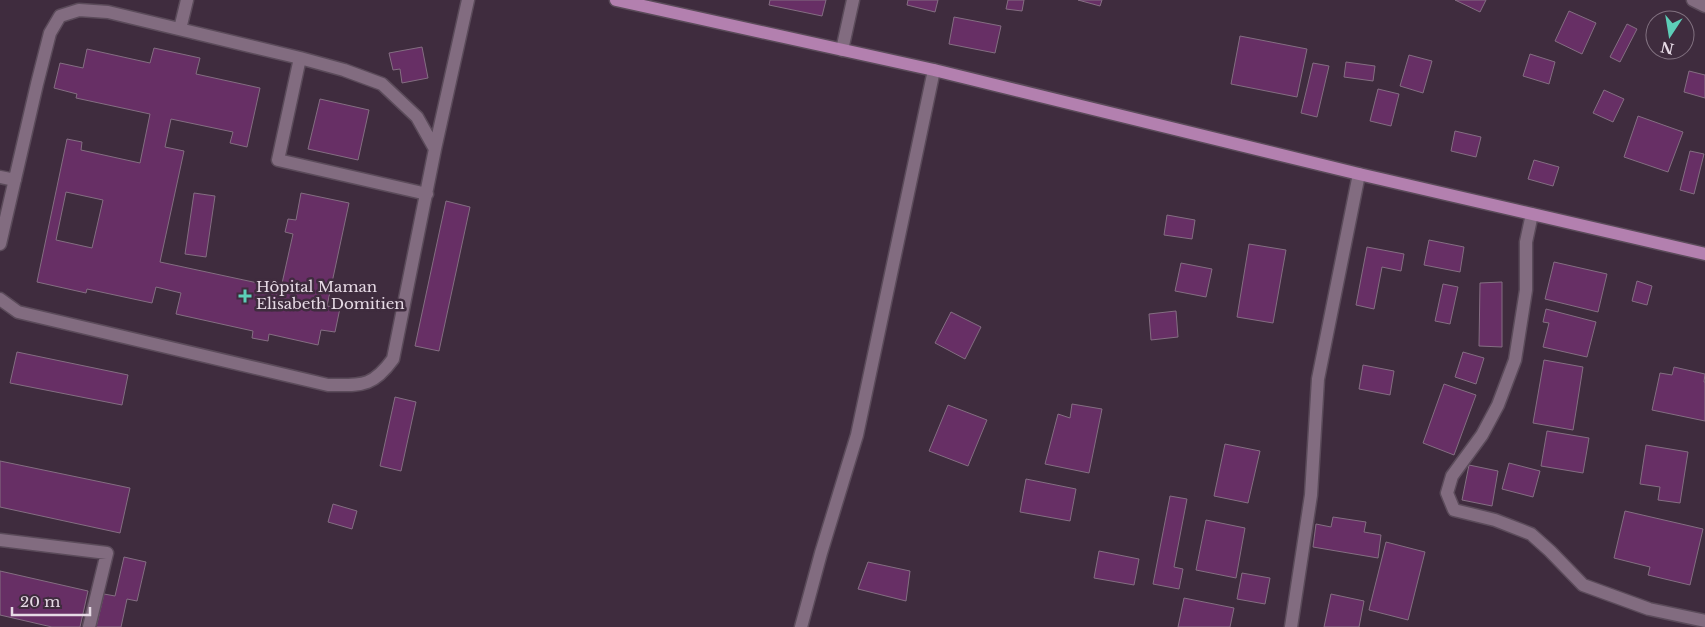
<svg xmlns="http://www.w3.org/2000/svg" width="1705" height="627" viewBox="0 0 1705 627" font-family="'Libre Baskerville',serif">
  <rect width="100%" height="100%" fill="#3f2c3e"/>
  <path fill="#672f65" stroke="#846e82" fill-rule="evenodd" d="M770,0H826L822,16L769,5Z
    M908,0H938L935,12L907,5Z
    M1008,0H1024L1022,11L1006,9Z
    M1078,0H1102L1100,6Z
    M1455,0H1486L1480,12Z
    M1569,11L1596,23L1582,54L1555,41Z
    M954,17L1001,26L995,53L949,44Z
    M1627,24L1637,29L1620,62L1610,57Z
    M1240,36L1307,49L1297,97L1231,84Z
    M422,47L428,78L402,83L400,69L393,70L389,53Z
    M154,48L200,58L196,74L260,88L247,147L230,143L233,132L171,119L165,147L184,151L160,262L281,288L293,234L285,232L288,219L296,220L301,193L349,203L327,306L340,308L335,332L321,330L318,345L269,334L268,341L252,338L253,331L176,314L181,293L156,287L152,303L87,289L86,293L37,282L67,139L82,142L81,150L140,163L150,114L76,98L77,94L54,88L60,63L83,68L87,49L150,63ZM66,192L103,200L92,248L56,240Z
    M1530,54L1555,62L1549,84L1523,76Z
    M1409,55L1432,61L1423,93L1400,86Z
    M1346,62L1375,66L1373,81L1344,77Z
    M1313,63L1329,66L1317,117L1301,113Z
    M1689,71L1705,75V98L1684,92Z
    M1378,89L1399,94L1391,126L1370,121Z
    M1604,90L1624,99L1613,122L1593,113Z
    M320,99L369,110L358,160L308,149Z
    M1638,116L1683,132L1668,172L1624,157Z
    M1455,131L1481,137L1476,157L1451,151Z
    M1690,151L1704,154L1694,194L1680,190Z
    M1534,160L1559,167L1553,186L1528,179Z
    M194,193L215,196L206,257L185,254Z
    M446,201L470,207L439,351L415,346Z
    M1167,215L1195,220L1192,239L1164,235Z
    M1429,240L1464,247L1460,272L1424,265Z
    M1249,244L1286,250L1273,323L1237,317Z
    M1367,247L1404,254L1401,271L1382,267L1374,309L1356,305Z
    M1554,262L1607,274L1598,312L1545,299Z
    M1181,263L1212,269L1206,297L1175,291Z
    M1637,281L1652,286L1647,305L1632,301Z
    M1502,282V347L1479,346L1480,283Z
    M1443,284L1458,287L1450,324L1435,321Z
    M1546,309L1596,322L1587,357L1543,347L1549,323L1543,322Z
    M1176,311L1178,337L1151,340L1149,314Z
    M951,312L981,327L965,359L935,343Z
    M17,352L128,375L122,405L10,383Z
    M1463,352L1484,358L1476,384L1455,377Z
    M1544,360L1583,367L1573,430L1533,423Z
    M1363,365L1394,371L1390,395L1359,389Z
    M1674,367L1705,374L1704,382H1705V421L1652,410L1660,373L1672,375Z
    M1444,384L1476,395L1454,455L1423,443Z
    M395,397L416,402L401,471L380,466Z
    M1072,404L1102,409L1089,473L1045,464L1058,414L1070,418Z
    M948,405L987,420L968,466L929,451Z
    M1547,431L1589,438L1583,473L1541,466Z
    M1225,444L1260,451L1248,503L1214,496Z
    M1646,445L1688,452L1680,503L1658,500L1660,487L1640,484Z
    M0,461L130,488L120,533L0,507Z
    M1509,463L1540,471L1533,497L1502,489Z
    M1469,465L1498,471L1492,506L1462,500Z
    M1026,479L1076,489L1070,521L1020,512Z
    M1170,496L1187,499L1174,567L1183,569L1179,589L1153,584Z
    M333,504L357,511L352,529L328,522Z
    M1625,511L1703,529L1690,585L1648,575L1650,567L1614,558Z
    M1333,517L1366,522L1364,532L1381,535L1378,558L1313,547L1316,524L1331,527Z
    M1206,520L1245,528L1236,578L1196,570Z
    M1386,542L1425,552L1408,620L1369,610Z
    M1099,551L1139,559L1134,585L1094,578Z
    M124,557L146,562L137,601L127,599L121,627H96L104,594L115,596Z
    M868,562L910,571L906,601L858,589Z
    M0,571L88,591L80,627H52L0,615Z
    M1242,573L1270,578L1265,604L1237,599Z
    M1331,594L1364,601L1359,627H1324Z
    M1184,598L1234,608L1230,627H1178Z"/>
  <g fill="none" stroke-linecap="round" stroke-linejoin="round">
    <g stroke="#5b4b5a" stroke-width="15">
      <path id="minor" d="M1693,0L1705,6
        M180,29L187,0
        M842,50L853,0
        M300,58L278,160L427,194
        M435,149L468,0
        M0,177L15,180
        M1532,214L1526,242V290L1515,360L1498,405L1482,435L1452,476L1447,493L1454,510L1495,520L1531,534L1550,551L1583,585L1649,609L1705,621
        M0,244L37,84L50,33L60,16L79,10L108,12L300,58L344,70L382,84L417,117L435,149L393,359C372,388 361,385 328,385L18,312L0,299
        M0,540L107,553L89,627
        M801,627L821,553L857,435L934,70
        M1291,627L1311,495L1318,379L1359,174"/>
    </g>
    <g stroke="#5b4b5a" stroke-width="15">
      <path id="major" d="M616,0L934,70L1359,174L1705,254"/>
    </g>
    <use href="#minor" stroke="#826c80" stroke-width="12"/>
    <use href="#major" stroke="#b380af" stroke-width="12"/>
  </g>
  <path fill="#5dceb8" stroke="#3f2c3e" stroke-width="2" d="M242.5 288.5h5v5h5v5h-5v5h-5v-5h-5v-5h5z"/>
  <g text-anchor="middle" stroke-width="5" stroke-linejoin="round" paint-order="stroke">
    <g font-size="15" fill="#e6dae5" stroke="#3f2c3e" text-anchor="start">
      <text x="256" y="292">Hôpital Maman<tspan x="256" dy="17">Elisabeth Domitien</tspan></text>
    </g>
  </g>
  <g transform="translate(1670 35) rotate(192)"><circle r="24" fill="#3f2c3e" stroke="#827281"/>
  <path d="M0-4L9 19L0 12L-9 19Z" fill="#5dceb8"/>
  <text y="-8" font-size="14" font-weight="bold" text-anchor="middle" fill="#e6dae5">N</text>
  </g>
  <path d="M12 607v8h78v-8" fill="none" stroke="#e6dae5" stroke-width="2.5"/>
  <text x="20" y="607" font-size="15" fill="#e6dae5" stroke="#3f2c3e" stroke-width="4" paint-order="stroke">20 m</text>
</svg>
